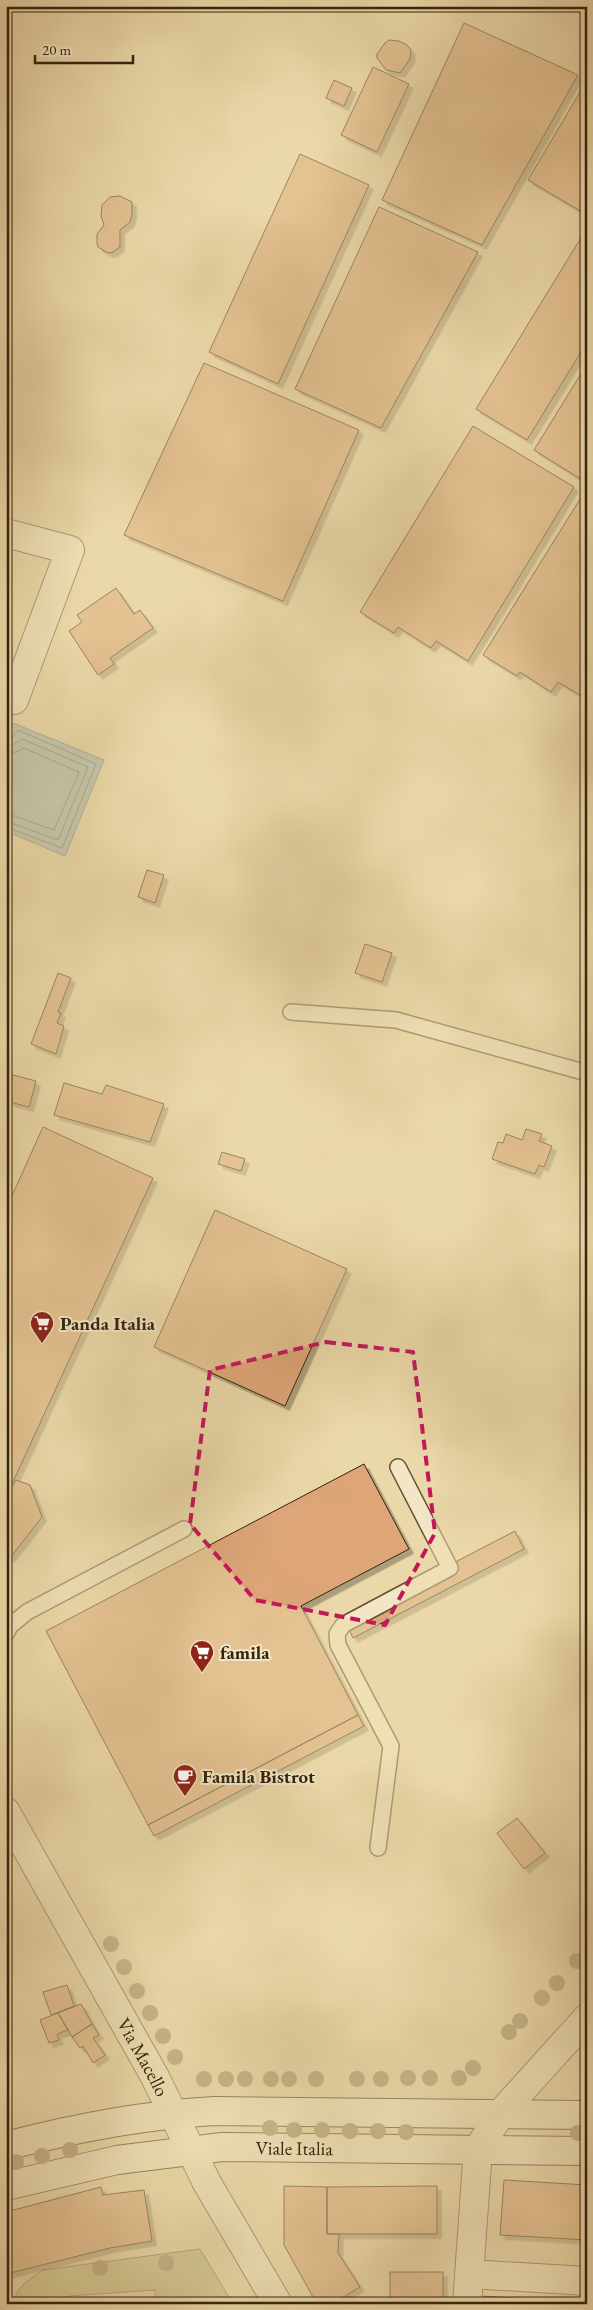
<svg xmlns="http://www.w3.org/2000/svg" width="593" height="2310" viewBox="0 0 593 2310" font-family="'EB Garamond',serif">
  <defs>
    <filter id="shadow"><feDropShadow dx="4.5" dy="4.5" stdDeviation="0" flood-color="#0004"/></filter>
  </defs>
  <rect width="100%" height="100%" fill="#ebd8a8"/>
  <filter id="stains"><feTurbulence type="fractalNoise" baseFrequency=".004" numOctaves="4"/><feColorMatrix values="0 0 0 0 .2 0 0 0 0 .09 0 0 0 0 .02 0 0 0 .5 -.17"/></filter>
  <radialGradient id="worn" r=".72"><stop offset=".6" stop-color="#630" stop-opacity="0"/><stop offset="1" stop-color="#630" stop-opacity=".3"/></radialGradient>
  <path fill="#c0bc82" stroke="#7a7048" d="M200,2249L233,2304H156L155,2290L69,2296V2304H14C14,2288 31,2278 43,2270Z"/>
  <path fill="#9cb7b3" stroke="#737c71" d="M13,723L104,760L65,856L6,831V740Z"/>
  <g fill="none" stroke-linecap="round" stroke-linejoin="round">
    <path stroke="#686d60" stroke-width="1" d="M6,740L11,739L18,730L96,764L62,848L6,827
      M6,746L13,745L22,739L88,767L58,840L6,821
      M6,754L14,753L24,748L79,772L54,830L6,813"/>
  </g>
  <path fill="#dea678" stroke="#35230e" filter="url(#shadow)" d="M464,23L578,75L482,245L382,200Z
    M389,40L399,41L407,45L411,50L410,59L400,73L386,70L377,58V54L385,43Z
    M373,67L409,84L377,152L341,135Z
    M334,80L352,88L344,106L326,98Z
    M583,87L587,89V215L528,180Z
    M300,154L369,185L278,384L209,352Z
    M120,196L132,202V214L130,222L120,230V247L113,252L108,253L98,247L97,243V234L104,225L101,216L102,205L110,197Z
    M379,207L478,252L381,428L295,389Z
    M587,228V342L527,440L476,409Z
    M204,363L359,430L283,601L124,535Z
    M587,364V483L534,450Z
    M473,426L574,487L468,661L436,641L431,648L398,627L394,633L360,612Z
    M582,496L587,498V699L558,682L551,692L520,672L517,676L483,655Z
    M116,588L134,614L140,610L153,628L110,658L114,664L98,675L69,631L82,622L77,615Z
    M147,870L164,875L155,903L138,897Z
    M365,944L392,953L382,982L355,973Z
    M58,973L71,978L58,1012L61,1013L57,1023L64,1026L56,1054L31,1044Z
    M13,1075L36,1081L29,1107L6,1101Z
    M64,1083L102,1094L106,1085L164,1104L150,1142L54,1115Z
    M43,1127L153,1178L6,1497V1209Z
    M526,1129L542,1134L539,1141L552,1146L544,1167L539,1165L535,1174L492,1159L498,1142L503,1143L506,1134L522,1140Z
    M222,1152L245,1159L241,1171L218,1164Z
    M215,1210L347,1269L285,1406L154,1347Z
    M364,1464L409,1549L301,1606L358,1715L148,1825L46,1631Z
    M16,1480L30,1485L42,1517L10,1558L6,1555V1497Z
    M515,1531L524,1549L353,1638L344,1620Z
    M358,1715L364,1726L154,1836L148,1825Z
    M517,1818L545,1853L524,1869L497,1833Z
    M67,1985L74,2006L51,2015L43,1992Z
    M81,2004L92,2024L72,2037L58,2013Z
    M58,2013L68,2030L57,2034L59,2040L49,2043L40,2020Z
    M92,2024L99,2035L93,2038L105,2055L93,2063L83,2046L80,2048L72,2037Z
    M504,2180L587,2185V2240L500,2235Z
    M284,2186L327,2187V2234H339L338,2253L360,2287L332,2304H317L284,2245Z
    M437,2186V2234H327V2187Z
    M101,2187L103,2195L144,2190L152,2241L110,2248L6,2274V2212Z
    M390,2272H443V2304H390Z
    M480,2296L587,2302V2304H479Z
    M155,2298L156,2304H105L104,2302Z"/>
  <g fill="none" stroke-linecap="round" stroke-linejoin="round">
    <g stroke="#625034" stroke-width="18">
      <path id="service" d="M291,1012L396,1020L587,1073
        M6,1634L10,1626L27,1612L184,1529
        M378,1848L391,1746L338,1645L337,1634L343,1625L450,1568L398,1467"/>
    </g>
    <g stroke="#625034" stroke-width="30">
      <g id="minor">
        <path d="M6,533L70,550L14,700"/>
        <path id="s1" d="M6,1812L155,2077L207,2183L278,2304"/>
        <path d="M469,2274L587,2281"/>
        <path d="M467,2304L478,2149L501,2113L587,2018"/>
      </g>
    </g>
    <g stroke="#35230e" stroke-width="30">
      <g id="secondary">
        <path d="M6,2146C75,2128 143,2115 214,2111L587,2115"/>
        <path id="s2" d="M6,2186L117,2160L222,2147L587,2151"/>
      </g>
    </g>
    <use href="#service" stroke="#f2e6c6" stroke-width="15"/>
    <use href="#minor" stroke="#f2e6c6" stroke-width="28"/>
    <use href="#secondary" stroke="#f2e6c6" stroke-width="28"/>
  </g>
  <g fill="#9a8963">
    <circle cx="111" cy="1944" r="8"/>
    <circle cx="577" cy="1961" r="8"/>
    <circle cx="124" cy="1967" r="8"/>
    <circle cx="557" cy="1983" r="8"/>
    <circle cx="137" cy="1991" r="8"/>
    <circle cx="542" cy="1998" r="8"/>
    <circle cx="150" cy="2013" r="8"/>
    <circle cx="520" cy="2021" r="8"/>
    <circle cx="509" cy="2032" r="8"/>
    <circle cx="163" cy="2036" r="8"/>
    <circle cx="175" cy="2057" r="8"/>
    <circle cx="473" cy="2068" r="8"/>
    <circle cx="408" cy="2078" r="8"/>
    <circle cx="430" cy="2078" r="8"/>
    <circle cx="459" cy="2078" r="8"/>
    <circle cx="204" cy="2079" r="8"/>
    <circle cx="226" cy="2079" r="8"/>
    <circle cx="245" cy="2079" r="8"/>
    <circle cx="271" cy="2079" r="8"/>
    <circle cx="289" cy="2079" r="8"/>
    <circle cx="316" cy="2079" r="8"/>
    <circle cx="357" cy="2079" r="8"/>
    <circle cx="381" cy="2079" r="8"/>
    <circle cx="270" cy="2128" r="8"/>
    <circle cx="294" cy="2130" r="8"/>
    <circle cx="322" cy="2130" r="8"/>
    <circle cx="350" cy="2131" r="8"/>
    <circle cx="378" cy="2131" r="8"/>
    <circle cx="406" cy="2132" r="8"/>
    <circle cx="578" cy="2133" r="8"/>
    <circle cx="70" cy="2150" r="8"/>
    <circle cx="42" cy="2156" r="8"/>
    <circle cx="16" cy="2162" r="8"/>
    <circle cx="166" cy="2263" r="8"/>
    <circle cx="100" cy="2268" r="8"/>
  </g>
  <path d="M0 0H593V2310H0ZM326,1342L413,1352L435,1533L385,1625L255,1600L190,1524L210,1370Z" fill="#ebd8a8" fill-opacity=".55" fill-rule="evenodd"/>
  <path fill="none" stroke="#c2185b" stroke-width="4" stroke-dasharray="10 6" stroke-linejoin="round" d="M326,1342L413,1352L435,1533L385,1625L255,1600L190,1524L210,1370Z"/>
  <defs>
    <g id="supermarket-pin" transform="scale(1.25)"><path d="M0 17L-7.5 6A9.5 9.5 0 1 1 7.5 6Z" fill="#8f2418" stroke="#f2e6c6"/><path d="M-6-5.5h2.5l.6 2H6L4.5 2H-2.5L-4.4-4H-6ZM-1.5 3.2a1.3 1.3 0 1 0 .1 0ZM3 3.2a1.3 1.3 0 1 0 .1 0Z" fill="#fff"/></g>
    <g id="cafe-pin" transform="scale(1.25)"><path d="M0 17L-7.5 6A9.5 9.5 0 1 1 7.5 6Z" fill="#8f2418" stroke="#f2e6c6"/><path d="M-5.5-4.5H6V0H3Q3 3.5 0 3.5H-2.5Q-5.5 3.5-5.5 0ZM3-3.2v2h1.7v-2ZM-6 4.5H4V6H-6Z" fill="#fff"/></g>
  </defs>
  <g fill-rule="evenodd">
    <use href="#supermarket-pin" x="42" y="1323"/>
    <use href="#supermarket-pin" x="202" y="1652"/>
    <use href="#cafe-pin" x="185" y="1776"/>
  </g>
  <g text-anchor="middle" stroke-width="4" stroke-linejoin="round" paint-order="stroke">
    <g font-size="19" font-weight="bold" fill="#35230e" stroke="#f2e6c6" text-anchor="start">
      <text x="60" y="1330">Panda Italia</text>
      <text x="220" y="1659">famila</text>
      <text x="202" y="1783">Famila Bistrot</text>
    </g>
    <g font-size="19" fill="#35230e" stroke="#f2e6c6">
      <text dy="7" stroke="none"><textPath href="#s1" startOffset="281">Via Macello</textPath></text>
      <text dy="7" stroke="none"><textPath href="#s2" startOffset="292">Viale Italia</textPath></text>
    </g>
  </g>
  <rect width="593" height="2310" fill="none" stroke="#ebd8a8" stroke-width="25"/>
  <rect x="8" y="8" width="578" height="2295" fill="none" stroke="#35230e" stroke-width="2.5"/>
  <rect x="12" y="12" width="568" height="2285" fill="none" stroke="#35230e"/>
  <path d="M35 55v8h98v-8" fill="none" stroke="#35230e" stroke-width="2.5"/>
  <text x="42" y="55" font-size="15" fill="#35230e" stroke="#f2e6c6" stroke-width="4" paint-order="stroke">20 m</text>
  <rect width="100%" height="100%" filter="url(#stains)"/>
  <rect width="100%" height="100%" fill="url(#worn)"/>
</svg>
